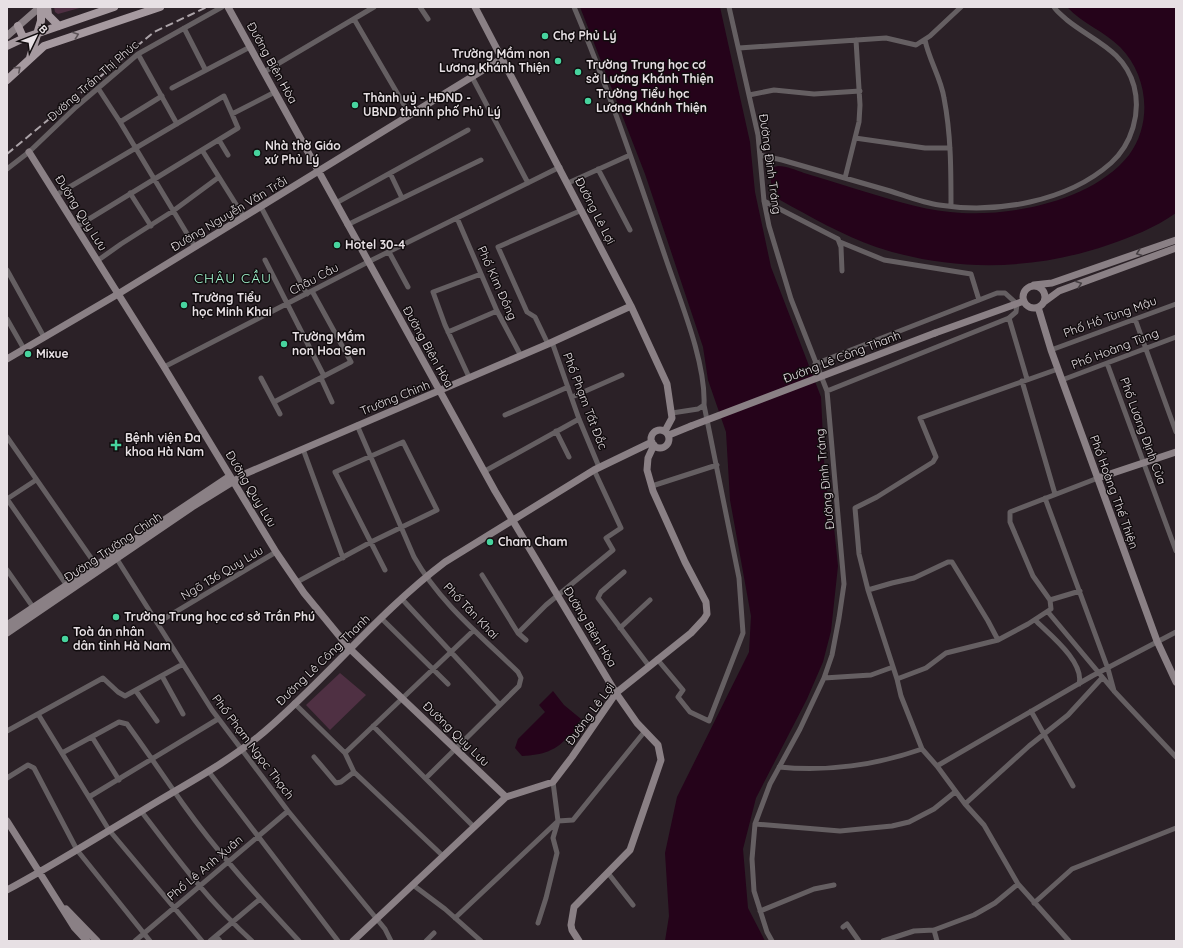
<svg xmlns="http://www.w3.org/2000/svg" width="1183" height="948" viewBox="0 0 1183 948" font-family="Quicksand,sans-serif">
  <rect width="100%" height="100%" fill="#2b2127"/>
  <path fill="#4f3043" d="M54,7H83L58,14L55,12Z
    M340,673L366,695L330,730L306,705Z"/>
  <path fill="#25031a" d="M580,7H720L750,142L755,192L771,267L821,397L825,479L834,527L838,566L831,631L823,662L807,699L756,798L743,849L748,908L765,941H665L669,916L665,853L677,797L749,652L751,616L730,500L726,432L708,380L703,347L645,174Z
    M1067,7H1176V213C1155,228 1131,237 1108,245C1032,271 952,272 876,247C842,235 811,217 780,200C772,193 767,176 774,167L778,166C787,166 796,170 804,173C822,178 839,184 856,189C887,198 918,209 950,212C1007,218 1092,202 1129,155C1153,123 1148,75 1120,47C1104,31 1083,24 1067,7Z
    M553,691L564,705L581,719L577,725L580,728L572,736L569,735C557,751 542,755 522,756L515,748L518,739L545,712L539,705Z"/>
  <g fill="none" stroke-linecap="round" stroke-linejoin="round">
    <path stroke="#655f62" stroke-width="5" d="M420,7L428,19
      M574,7C609,90 638,177 667,262C681,303 706,363 704,405L739,578L743,633L709,721L690,712L678,697L683,690L657,659
      M729,7L758,135L764,201L769,226L791,299L827,391L844,584L839,618L832,655L824,678L800,729L770,784L755,824L752,859L754,891L767,932L772,941
      M354,19L410,115
      M184,28L205,69
      M925,40C929,60 941,78 944,98C951,134 951,170 951,206
      M739,48L886,38L916,45L930,36L961,7
      M138,54L177,124
      M264,72L374,7
      M472,77L528,183
      M98,88L120,122L195,247
      M172,88L250,47
      M749,95L774,90L814,94L860,91
      M120,122L162,96
      M855,138L925,148H950
      M219,140L228,155
      M202,150L244,217
      M760,155L782,160C818,170 854,181 890,191C906,196 923,203 939,205C996,214 1067,202 1111,163C1132,144 1141,113 1134,86C1124,50 1093,41 1067,20C1063,16 1057,12 1054,7
      M7,169L29,152L76,107L138,54L222,7
      M598,169L630,230
      M390,173L402,198
      M845,178L859,122L860,105L856,40
      M568,183L630,155
      M130,193L151,226
      M56,195L224,96L232,114L275,92
      M764,201L838,239L841,247L842,271
      M336,203L468,130
      M261,207L307,294
      M457,218L497,311L521,356
      M347,225L481,160
      M76,227L238,128L232,114
      M840,242L884,260L971,274L979,300
      M389,252L408,287
      M265,260L324,376
      M97,261L121,244L173,211L219,177
      M7,270L44,337
      M1009,318L1027,379
      M7,319L24,349
      M1135,319L1176,432
      M448,332L497,311
      M552,342L579,419L599,467
      M548,344L535,317L527,312L498,247L582,210
      M1051,350L1176,304
      M1107,363L1176,551
      M815,364L997,293H1005L1017,304L1016,312L1009,318L827,391
      M164,367L368,262L560,167
      M1058,369L920,418L936,457L933,462L877,497L855,508L859,554L868,590L897,679L901,696L922,749L937,766L965,804L984,825L1018,884L1069,941
      M469,377L445,325L433,292L481,274
      M261,378L280,414
      M321,378L332,402
      M1062,380L1176,337
      M1022,381L1055,494
      M572,397L622,375
      M274,402L351,362L312,291
      M672,413L698,409L704,405
      M505,415L568,387
      M357,425L414,557C440,603 481,636 518,672L521,678L519,686L426,778
      M556,431L569,457
      M7,437L98,568
      M303,449L343,558
      M485,471L579,419
      M652,486L717,465
      M1045,498L1108,669L1114,691
      M7,499L68,587
      M7,499L36,480
      M115,556L212,710L288,811L385,929L391,941
      M7,570L35,610
      M624,572L601,592L598,598L649,666
      M482,575L518,633L526,640
      M297,582L371,542L437,510L403,442L335,472L385,570
      M868,590L892,583L914,578L948,562H952L988,621L998,640
      M401,598L500,705
      M1050,600L1080,591
      M1048,612L1114,691L1176,757
      M381,618L448,684
      M1035,620C1049,634 1085,662 1079,684
      M157,623L276,552
      M620,628L650,600
      M518,633L546,605L613,550L606,538L621,528L594,470
      M162,676L183,714
      M824,678L871,675L893,667
      M897,679L926,668L946,653L998,640L1028,624L1051,609L1050,600L1033,576L1013,529L1010,522V512L1098,478
      M136,691L157,721
      M294,703L345,753L354,772L443,856
      M1031,711L1073,786
      M38,714L109,830L202,941
      M373,726L474,827
      M7,731L103,678L118,692L125,696L183,664
      M92,737L119,780
      M62,753L119,722L127,724C146,750 164,777 183,804C217,852 258,897 299,941
      M345,753L474,630
      M314,757L336,783L341,782L354,772
      M937,766L1092,676L1176,632
      M779,767C826,772 877,765 922,749
      M209,772L338,941
      M7,778L28,765L34,768L77,850L150,941
      M89,797L218,719
      M965,804L1029,746L1068,715L1102,678
      M141,811C176,857 209,902 252,941
      M755,824L840,831L892,826L909,822L934,809L955,792
      M608,873L633,905
      M413,885L445,909L481,941
      M1034,903L1072,869L1176,828
      M760,911L814,889L834,885
      M455,918L558,821L573,820L645,731
      M538,923L546,898L557,853L553,838L558,821L553,782
      M843,927L847,924L859,941
      M934,930L937,941
      M216,936L220,941
      M135,941L288,811
      M210,941L260,899
      M426,941L434,933
      M883,941L914,931L934,930L974,915L995,903L1018,884"/>
    <path stroke="#8a8085" stroke-width="7" d="M228,7L495,491L616,693L637,723L658,745L661,760L630,850L574,907L571,925L572,930L579,941
      M475,7L631,306L667,384L672,418L665,431
      M7,36L40,7
      M29,152L164,367L276,552L304,593L350,649L506,797
      M1034,285L1052,283L1176,240
      M1023 297a11 11 0 1 1 22 0a11 11 0 1 1-22 0Z
      M1044,302L1059,291L1176,248
      M1038,307L1051,350L1157,641L1176,682
      M935,333L1024,301
      M7,359L118,294L501,59
      M651 439a9 9 0 1 1 18 0a9 9 0 1 1-18 0Z
      M669,435L691,426
      M1098,478L1176,452
      M7,625L230,476
      M7,633L192,507L247,473L548,344L631,306
      M7,821L74,927L87,941
      M7,890C52,866 96,838 140,812C182,786 226,764 264,732C327,678 379,612 445,562L594,470L652,442
      M66,909L97,941
      M353,941L506,797L553,782L572,757L616,693L691,633L704,619L707,614L706,602L685,562L653,491L647,470L648,458L654,445"/>
    <path stroke="#a69aa0" stroke-width="8" d="M47,7L48,15L59,26
      M18,26L22,35L28,40
      M7,46L24,38L114,7
      M30,58L41,21V7
      M7,80L44,46L160,7"/>
    <path stroke="#aca4a9" stroke-width="2" stroke-dasharray="8 4" stroke-linecap="butt" d="M7,154L154,32L207,7"/>
    <path stroke="#8a8085" stroke-width="7" d="M691,426L935,333"/>
  </g>
  <defs><path id="oneway-chevron" d="M-2-3.5L2.5 0L-2 3.5" fill="none" stroke-width="1.6" stroke-linecap="round" stroke-linejoin="round"/></defs>
  <g stroke="#5c5357">
    <use href="#oneway-chevron" transform="translate(76 35) rotate(-20)"/>
    <use href="#oneway-chevron" transform="translate(18 69) rotate(-42)"/>
  </g>
  <g stroke="#474044">
    <use href="#oneway-chevron" transform="translate(1139 253) rotate(160)"/>
    <use href="#oneway-chevron" transform="translate(1079 284) rotate(-20)"/>
  </g>
  <g fill="#47d49e" stroke="#110c0e" stroke-width="1.5">
    <circle cx="545" cy="36" r="4"/>
    <circle cx="558" cy="61" r="4"/>
    <circle cx="578" cy="72" r="4"/>
    <circle cx="588" cy="101" r="4"/>
    <circle cx="355" cy="105" r="4"/>
    <circle cx="257" cy="153" r="4"/>
    <circle cx="337" cy="245" r="4"/>
    <circle cx="184" cy="305" r="4"/>
    <circle cx="284" cy="344" r="4"/>
    <circle cx="28" cy="354" r="4"/>
    <path d="M114 439h4v4h4v4h-4v4h-4v-4h-4v-4h4z"/>
    <circle cx="490" cy="542" r="4"/>
    <circle cx="116" cy="617" r="4"/>
    <circle cx="65" cy="639" r="4"/>
  </g>
  <g text-anchor="middle" stroke-width="3" stroke-linejoin="round" paint-order="stroke">
    <g font-size="12" font-weight="bold" fill="#e7e0e4" stroke="#110c0e" text-anchor="start">
      <text x="553" y="40">Chợ Phủ Lý</text>
      <text x="550" y="58" text-anchor="end">Trường Mầm non<tspan x="550" dy="14">Lương Khánh Thiện</tspan></text>
      <text x="586" y="69">Trường Trung học cơ<tspan x="586" dy="14">sở Lương Khánh Thiện</tspan></text>
      <text x="596" y="98">Trường Tiểu học<tspan x="596" dy="14">Lương Khánh Thiện</tspan></text>
      <text x="363" y="102">Thành uỷ - HĐND -<tspan x="363" dy="14">UBND thành phố Phủ Lý</tspan></text>
      <text x="265" y="150">Nhà thờ Giáo<tspan x="265" dy="14">xứ Phủ Lý</tspan></text>
      <text x="345" y="249">Hotel 30-4</text>
      <text x="192" y="302">Trường Tiểu<tspan x="192" dy="14">học Minh Khai</tspan></text>
      <text x="292" y="341">Trường Mầm<tspan x="292" dy="14">non Hoa Sen</tspan></text>
      <text x="36" y="358">Mixue</text>
      <text x="125" y="442">Bệnh viện Đa<tspan x="125" dy="14">khoa Hà Nam</tspan></text>
      <text x="498" y="546">Cham Cham</text>
      <text x="124" y="621">Trường Trung học cơ sở Trần Phú</text>
      <text x="73" y="636">Toà án nhân<tspan x="73" dy="14">dân tỉnh Hà Nam</tspan></text>
    </g>
    <g font-size="12" fill="#e7e0e4" stroke="#110c0e">
      <text transform="translate(272 63) rotate(61)" y="4">Đường Biên Hòa</text>
      <text transform="translate(93 81) rotate(-41)" y="4">Đường Trần Thị Phúc</text>
      <text transform="translate(770 164) rotate(82)" y="4">Đường Đinh Tráng</text>
      <text transform="translate(595 211) rotate(63)" y="4">Đường Lê Lợi</text>
      <text transform="translate(81 213) rotate(58)" y="4">Đường Quy Lưu</text>
      <text transform="translate(229 214) rotate(-31)" y="4">Đường Nguyễn Văn Trỗi</text>
      <text transform="translate(314 279) rotate(-28)" y="4">Châu Cầu</text>
      <text transform="translate(497 283) rotate(66)" y="4">Phố Kim Đồng</text>
      <text transform="translate(1110 317) rotate(-20)" y="4">Phố Hồ Tùng Mậu</text>
      <text transform="translate(428 347) rotate(61)" y="4">Đường Biên Hòa</text>
      <text transform="translate(1115 349) rotate(-21)" y="4">Phố Hoàng Tùng</text>
      <text transform="translate(842 357) rotate(-21)" y="4">Đường Lê Công Thanh</text>
      <text transform="translate(395 398) rotate(-22)" y="4">Trường Chinh</text>
      <text transform="translate(585 401) rotate(69)" y="4">Phố Phạm Tất Đắc</text>
      <text transform="translate(1143 431) rotate(70)" y="4">Phố Lương Định Của</text>
      <text transform="translate(825 479) rotate(-96)" y="4">Đường Đinh Tráng</text>
      <text transform="translate(251 489) rotate(59)" y="4">Đường Quy Lưu</text>
      <text transform="translate(1114 492) rotate(70)" y="4">Phố Hoàng Thế Thiện</text>
      <text transform="translate(113 547) rotate(-34)" y="4">Đường Trường Chinh</text>
      <text transform="translate(222 573) rotate(-31)" y="4">Ngõ 136 Quy Lưu</text>
      <text transform="translate(471 611) rotate(46)" y="4">Phố Tân Khai</text>
      <text transform="translate(590 627) rotate(59)" y="4">Đường Biên Hòa</text>
      <text transform="translate(323 660) rotate(-44)" y="4">Đường Lê Công Thanh</text>
      <text transform="translate(590 714) rotate(-54)" y="4">Đường Lê Lợi</text>
      <text transform="translate(456 734) rotate(44)" y="4">Đường Quy Lưu</text>
      <text transform="translate(253 747) rotate(53)" y="4">Phố Phạm Ngọc Thạch</text>
      <text transform="translate(205 868) rotate(-40)" y="4">Phố Lê Anh Xuân</text>
    </g>
    <g font-size="14" letter-spacing="1" fill="#a1f7cf" stroke="#110c0e">
      <text x="233" y="283">CHÂU CẦU</text>
    </g>
  </g>
  <rect width="1183" height="948" fill="none" stroke="#e7e0e4" stroke-width="16"/>
  <g transform="translate(36 36) rotate(47)" stroke="#110c0e" stroke-width="3" paint-order="stroke">
  <path d="M0-3L7 15L0 10L-7 15Z" fill="#e7e0e4"/>
  <text y="-6" font-size="11" font-weight="bold" text-anchor="middle" fill="#e7e0e4">B</text>
  </g>
</svg>
